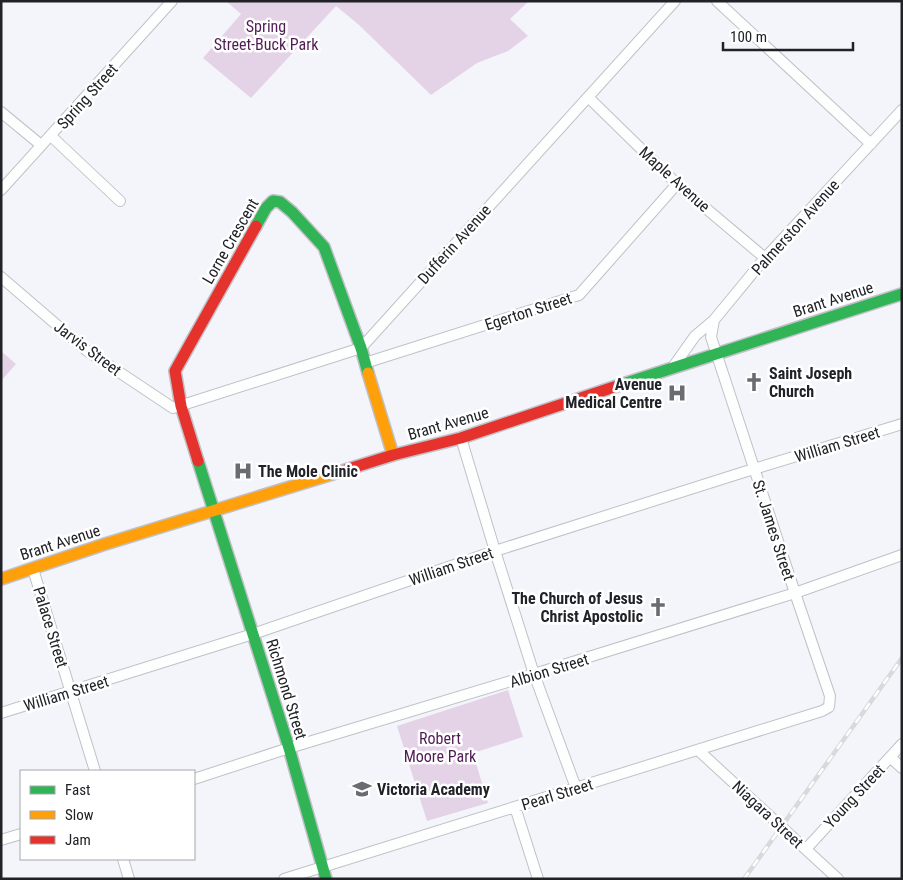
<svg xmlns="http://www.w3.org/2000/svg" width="903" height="880" viewBox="0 0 903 880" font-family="'Roboto Condensed',sans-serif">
  <rect width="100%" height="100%" fill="#f4f5fb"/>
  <path fill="#e4d3e7" d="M226,1H529L510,19L528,36L508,51L477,63L431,95L359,25L336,6L251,98L203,58L241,14Z
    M1,351L16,364L1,381Z
    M508,690L523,737L473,753L488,803L427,821L397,726Z"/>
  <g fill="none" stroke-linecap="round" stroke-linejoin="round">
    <g stroke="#c0c1c6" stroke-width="12">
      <path id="street" d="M717,1L871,144
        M588,97L677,184L765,258
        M1,112L41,145
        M51,136L120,201
        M1,190L172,1
        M1,277L86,350L173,408L361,348L675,1
        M365,363L579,295L677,184
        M673,367L695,336L714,320L765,258L902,110
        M461,438L495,551L534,674L576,788
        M33,569L95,771
        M1,713L253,634L495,551L744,472L902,424
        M698,750L838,879
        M890,757L902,768
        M194,779L289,748L534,674L795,593L902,555
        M515,807L538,879
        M1,840L21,834
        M806,849L902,744
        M123,859L129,879
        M284,879L822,711L829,707L830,696L795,593L711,337L714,320"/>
    </g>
    <g stroke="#c0c1c6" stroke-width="14">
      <path id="fast" d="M256,226L266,208L273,201L280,202L292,212L324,247L361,348L368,373
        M620,385L902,294
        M198,461L289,748L326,879"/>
    </g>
    <g stroke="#c0c1c6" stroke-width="14">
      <path id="slow" d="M368,373L393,455
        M1,579L102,545L339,472"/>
    </g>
    <g stroke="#c0c1c6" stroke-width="14">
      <path id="jam" d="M198,461L181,406L175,371L256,226
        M339,472L393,455L461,438L620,385"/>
    </g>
    <use href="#street" stroke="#fdfefe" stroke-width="10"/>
    <use href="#fast" stroke="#30b455" stroke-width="11"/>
    <use href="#slow" stroke="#ff9f0a" stroke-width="11"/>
    <use href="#jam" stroke="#e5322d" stroke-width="11"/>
    <g stroke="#d8d9db" stroke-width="4.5">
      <path id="rail" d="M744,879L902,658"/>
    </g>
    <use href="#rail" stroke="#fff" stroke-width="2.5" stroke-dasharray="8" stroke-linecap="butt"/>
  </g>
  <defs>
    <g id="church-bare" transform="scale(1.5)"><path d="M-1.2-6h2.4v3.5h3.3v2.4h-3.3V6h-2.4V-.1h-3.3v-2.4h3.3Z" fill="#6b6c71" stroke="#fff" stroke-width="2.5" paint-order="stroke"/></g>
    <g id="hospital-bare" transform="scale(1.5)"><path d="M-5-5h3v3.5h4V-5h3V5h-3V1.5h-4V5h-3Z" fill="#6b6c71" stroke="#fff" stroke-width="2.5" paint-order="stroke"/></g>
    <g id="school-bare" transform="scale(1.5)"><path d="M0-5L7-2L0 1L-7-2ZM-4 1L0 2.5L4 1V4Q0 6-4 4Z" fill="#6b6c71" stroke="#fff" stroke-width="2.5" paint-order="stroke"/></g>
  </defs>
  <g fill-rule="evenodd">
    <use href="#church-bare" x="754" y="382"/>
    <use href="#hospital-bare" x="677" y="393"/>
    <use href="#hospital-bare" x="243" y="471"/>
    <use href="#church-bare" x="658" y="607"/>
    <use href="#school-bare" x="362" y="789"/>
  </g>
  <g text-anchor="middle" stroke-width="5" stroke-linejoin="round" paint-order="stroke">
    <g font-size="16" fill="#511c55" stroke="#fff">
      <text x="266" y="32">Spring<tspan x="266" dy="18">Street-Buck Park</tspan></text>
      <text x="440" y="744">Robert<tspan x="440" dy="18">Moore Park</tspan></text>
    </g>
    <g font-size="16" fill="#212227" stroke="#fff">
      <text transform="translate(87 96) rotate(-48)" y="6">Spring Street</text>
      <text transform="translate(675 179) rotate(42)" y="6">Maple Avenue</text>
      <text transform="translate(795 227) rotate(-48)" y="6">Palmerston Avenue</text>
      <text transform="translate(230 241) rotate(-60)" y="6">Lorne Crescent</text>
      <text transform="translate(454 244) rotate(-48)" y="6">Dufferin Avenue</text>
      <text transform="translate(833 299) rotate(-18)" y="6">Brant Avenue</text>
      <text transform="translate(528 311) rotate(-18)" y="6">Egerton Street</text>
      <text transform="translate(88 348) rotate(37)" y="6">Jarvis Street</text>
      <text transform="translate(448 423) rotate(-16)" y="6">Brant Avenue</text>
      <text transform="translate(837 444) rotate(-17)" y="6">William Street</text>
      <text transform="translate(774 530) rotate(72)" y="6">St. James Street</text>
      <text transform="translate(60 542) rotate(-18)" y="6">Brant Avenue</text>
      <text transform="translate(451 566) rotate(-19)" y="6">William Street</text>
      <text transform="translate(51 627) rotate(73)" y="6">Palace Street</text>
      <text transform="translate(549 670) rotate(-17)" y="6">Albion Street</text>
      <text transform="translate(287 689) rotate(73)" y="6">Richmond Street</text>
      <text transform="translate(66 693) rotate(-17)" y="6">William Street</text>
      <text transform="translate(557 794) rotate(-17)" y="6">Pearl Street</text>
      <text transform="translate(854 796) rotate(-47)" y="6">Young Street</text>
      <text transform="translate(768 814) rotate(43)" y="6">Niagara Street</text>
    </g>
    <g font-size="16" font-weight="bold" fill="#212227" stroke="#fff" text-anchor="start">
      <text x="769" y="379">Saint Joseph<tspan x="769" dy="18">Church</tspan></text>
      <text x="662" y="390" text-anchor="end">Avenue<tspan x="662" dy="18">Medical Centre</tspan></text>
      <text x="258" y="477">The Mole Clinic</text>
      <text x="643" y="604" text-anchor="end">The Church of Jesus<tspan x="643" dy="18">Christ Apostolic</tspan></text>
      <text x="377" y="795">Victoria Academy</text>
    </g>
  </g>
  <rect width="903" height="880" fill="none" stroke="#212227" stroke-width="5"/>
  <rect x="20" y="770" width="175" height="90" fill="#ffffff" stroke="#a6a7a9"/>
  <rect x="30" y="786" width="25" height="8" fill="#30b455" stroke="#a6a7a9"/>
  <text x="65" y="795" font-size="15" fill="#212227">Fast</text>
  <rect x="30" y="811" width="25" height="8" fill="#ff9f0a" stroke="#a6a7a9"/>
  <text x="65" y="820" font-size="15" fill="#212227">Slow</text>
  <rect x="30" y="836" width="25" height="8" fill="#e5322d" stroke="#a6a7a9"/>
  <text x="65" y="845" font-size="15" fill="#212227">Jam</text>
  <path d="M723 42v8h130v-8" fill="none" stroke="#212227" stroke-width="2.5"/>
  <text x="730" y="42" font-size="15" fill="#212227" stroke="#ffffff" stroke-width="4" paint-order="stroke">100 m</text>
</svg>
